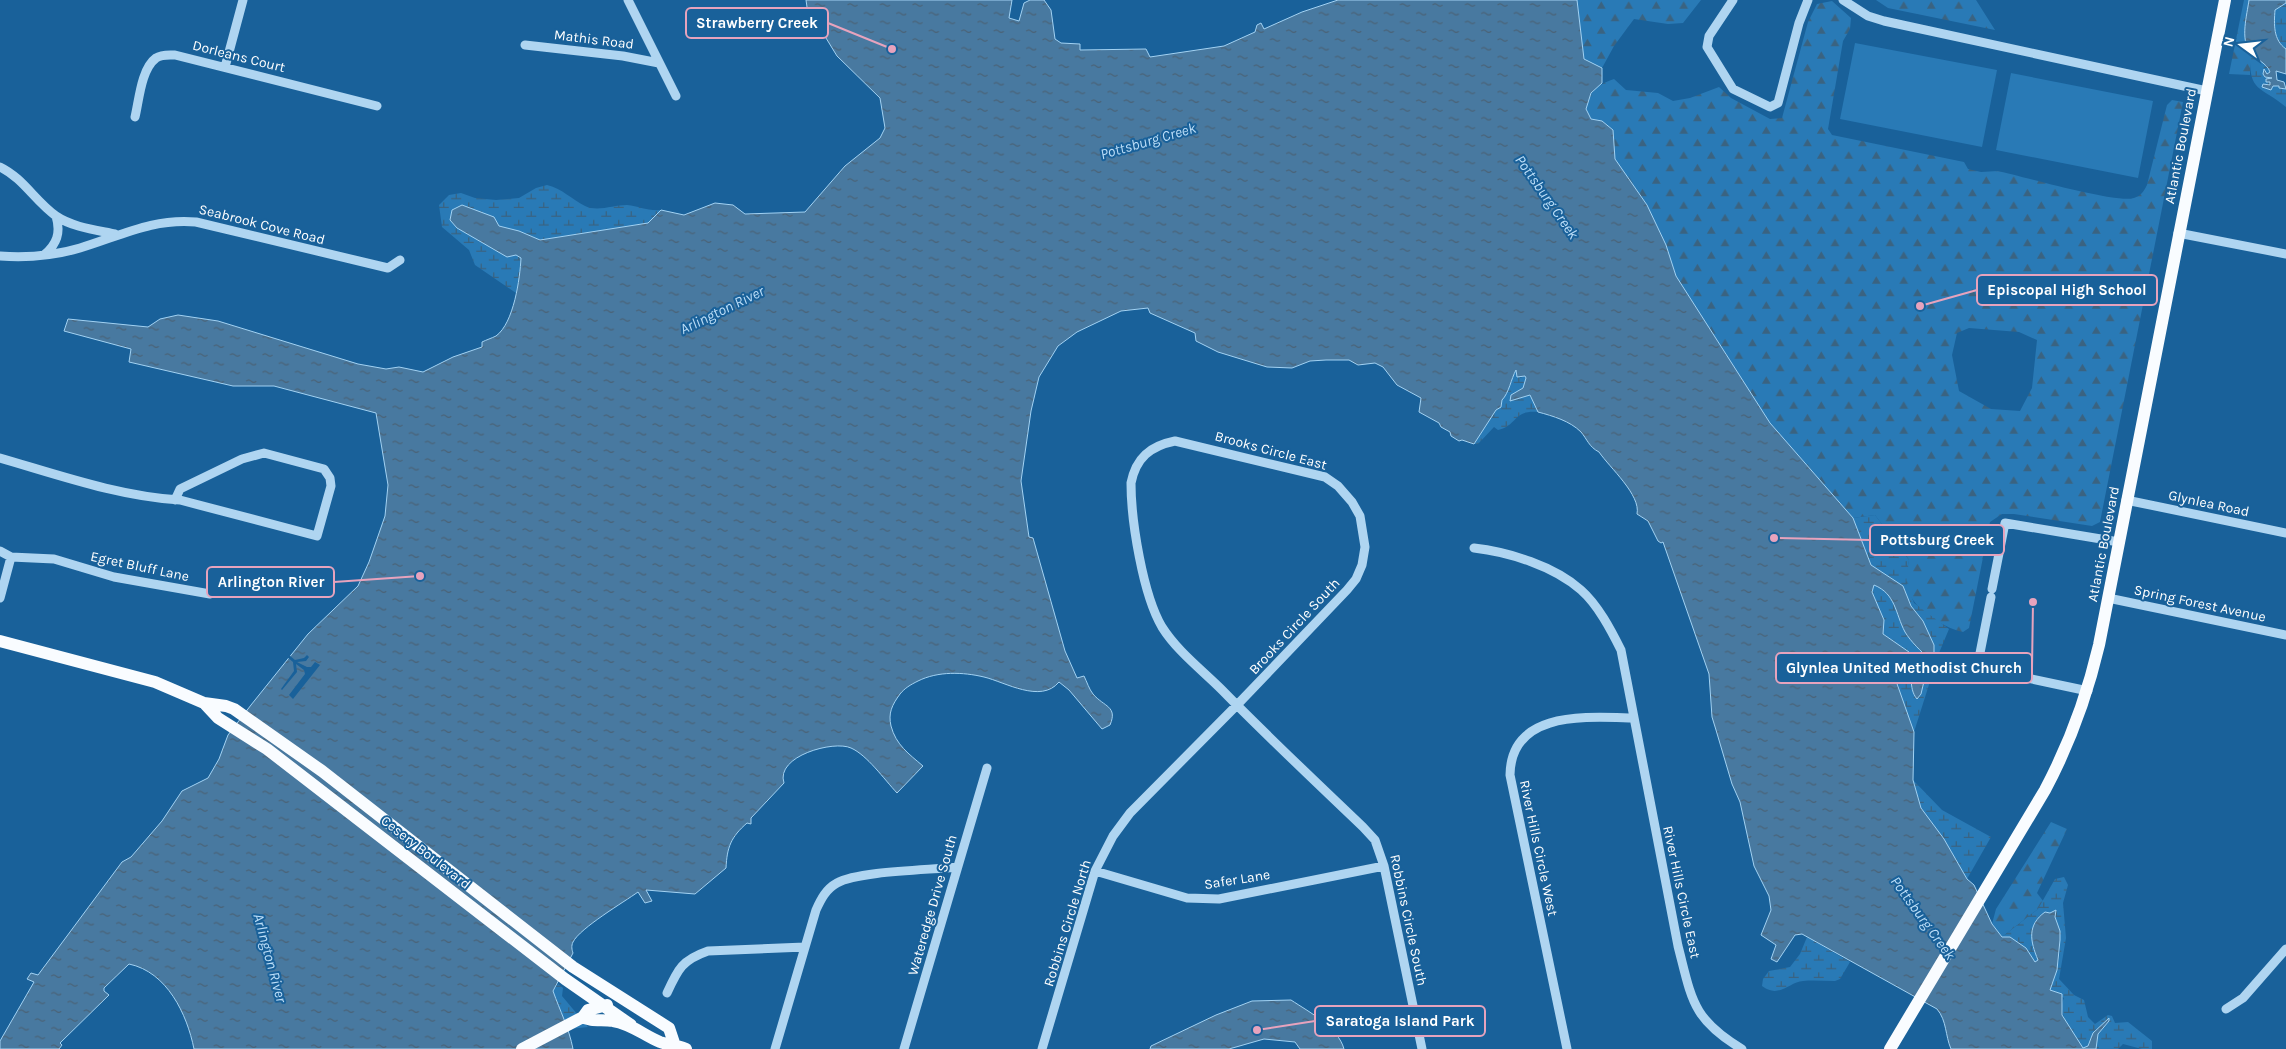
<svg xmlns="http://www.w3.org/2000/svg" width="2286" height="1049" viewBox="0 0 2286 1049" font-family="Karla,sans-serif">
  <defs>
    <pattern id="forest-firs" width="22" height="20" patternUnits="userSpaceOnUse" patternTransform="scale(1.25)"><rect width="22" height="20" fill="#297ab6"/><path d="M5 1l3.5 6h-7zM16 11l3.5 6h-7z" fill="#3a6381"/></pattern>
    <pattern id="wetland-marsh" width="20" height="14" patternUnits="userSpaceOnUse" patternTransform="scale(1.25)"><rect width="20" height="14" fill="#297ab6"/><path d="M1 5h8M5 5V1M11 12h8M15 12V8" fill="none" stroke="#3a6381"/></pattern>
    <pattern id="water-ripples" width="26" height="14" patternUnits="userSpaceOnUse" patternTransform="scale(1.25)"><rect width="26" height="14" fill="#4879a0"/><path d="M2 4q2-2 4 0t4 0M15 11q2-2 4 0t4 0" fill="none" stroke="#4a6276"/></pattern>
  </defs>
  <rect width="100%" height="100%" fill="#19619a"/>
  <path fill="url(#forest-firs)" fill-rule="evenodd" d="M1577,0H1701L1683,23L1668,24L1634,19L1614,46L1602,68L1584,60Z
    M1876,0H1976L1995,30L1888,8Z
    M2244,0H2249L2246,34L2250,52V75L2229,74Z
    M1832,1L1851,18L1850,29L1843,41L1828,129L1832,135L1964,162L1968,169L1981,172L1998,171C2021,176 2117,204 2134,198C2141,196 2144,191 2147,185L2167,105L2172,100L2183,102L2100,522L2092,526L2014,514H2002L1990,522L1969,628L1963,632C1941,627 1909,607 1906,583C1905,576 1908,567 1909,560L1875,515L1853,518L1770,423L1676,276L1666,245L1647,205L1615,159L1613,130L1602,121L1591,119L1586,109C1591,90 1595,86 1614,79L1626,90L1658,93L1673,101L1690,98L1719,87L1731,98L1770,119L1782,118L1808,22L1817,4ZM1969,328L2019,332L2037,340L2032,388L2020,411L1991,409L1959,391L1952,355L1957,333Z
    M2051,822L2067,829L2037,893L2043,901L2038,909L2002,937L1992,924L1996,909Z"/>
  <path fill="url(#wetland-marsh)" d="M2286,3V49C2273,40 2274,24 2275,10Z
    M2250,52L2268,68L2270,72L2267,74L2265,70L2263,74L2271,77L2272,79H2266L2270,82V86L2280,85L2279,88L2286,89V107C2258,84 2249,93 2250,52Z
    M547,185C563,189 571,199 585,206C598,212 613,205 627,205C639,206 646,211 661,210L648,223L540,240L519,231L499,226L463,205L521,258L520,275L516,293L475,265L469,250L442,227L439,205L449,195L461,193L475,198L496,200L519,198L536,188Z
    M1516,370L1520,378L1525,376L1526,378L1523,388L1511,395V401L1530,395L1538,412C1514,409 1517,426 1498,430L1494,427L1478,444H1474L1496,410L1501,407L1502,399C1509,393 1511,379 1516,370Z
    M1875,515L1909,560L1906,583L1914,603L1949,629L1939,653L1914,732L1902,702L1894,665V659H1902C1916,674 1907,687 1917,699L1909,652L1883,634L1884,620L1872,592L1874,585C1886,590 1893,597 1897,610L1923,621L1911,606L1903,587L1871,565L1853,518Z
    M1913,780L1942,810L1991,837L1967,879L1944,839L1921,808Z
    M2064,877L2068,885L2063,903L2066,938L2059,979L2074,995L2084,1000L2088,1017L2095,1024L2108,1015L2112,1016L2115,1023L2128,1022L2152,1041V1049H2142L2123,1044L2118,1049H2096L2098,1034L2109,1022V1019L2093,1033L2088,1046L2083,1048C2072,1037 2057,1013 2064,998L2050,990C2051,983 2054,978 2056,971C2062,955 2061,933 2055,917L2032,946L2038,960L2036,963L2026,948L2002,937L2038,909L2055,879Z
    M1807,937L1850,962L1840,979L1835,981C1824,981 1813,980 1803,981C1789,982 1779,999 1762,986L1763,979L1769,971L1790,967L1800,954Z
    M558,984L563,988L562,996L588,1027L569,1029L562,1018L553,991Z"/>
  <path fill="#297ab6" d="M1855,43L1997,70L1982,147L1840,119Z
    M2011,73L2153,101L2138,178L1996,150Z"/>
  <path fill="url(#water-ripples)" stroke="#a2d2f3" d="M806,0H1012L1009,18L1019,21L1024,3L1030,0H1044L1051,10L1055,39L1061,43L1080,44V50L1146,49L1150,57L1224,46L1255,32L1257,25L1261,23L1264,29L1302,12L1338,0H1577L1584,59L1602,68V83L1591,93L1586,109L1591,119L1602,121L1613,130L1615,159L1647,205L1666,245L1676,276L1770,423L1853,518L1871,565L1903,586L1911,606L1923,621L1934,645V657L1929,659C1921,651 1911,642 1905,632C1895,613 1896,594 1874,585L1872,592L1884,620L1883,634L1909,652L1925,677L1921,694L1917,699C1907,687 1916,674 1902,659L1894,660L1895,678L1914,732L1913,780L1921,808L1944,839L1967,879L1974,885L1992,924L2002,937H2010L2026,948L2035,962L2038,960C2030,941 2027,925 2045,912L2050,913L2056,910L2055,917L2060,931V940L2057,970L2050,990L2062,994V1015L2083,1048L2088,1046L2093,1033L2109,1018V1021L2098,1034L2096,1049H1951C1945,1035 1947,1021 1937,1009L1802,934L1795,935L1777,962L1771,959L1776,945L1761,935L1771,910L1769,896L1754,866L1740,802L1732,784L1716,730L1712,717L1709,674L1663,542L1661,543L1658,541L1648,521L1637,514C1641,495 1610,468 1599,452C1589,447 1587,439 1581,432C1570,421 1553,416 1538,412L1530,395L1510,401L1511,395L1523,388L1526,378L1525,376L1517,377L1516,370C1511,379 1509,393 1502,400L1501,407L1496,410L1474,444L1462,440L1459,441L1451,436L1450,432L1441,427L1439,423L1419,412L1421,398L1397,385L1383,367L1375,363L1358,365L1349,360H1326L1310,361L1292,368L1267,367L1218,352L1196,341L1195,333L1150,313L1148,308L1121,311L1077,332L1058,346L1039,377L1031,411L1021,481L1029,537L1033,538L1065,651L1077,678L1084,676C1087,682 1089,689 1093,694C1104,707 1118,706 1110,725L1102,729L1069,690L1059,682C1041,704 1005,682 984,677C963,672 938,671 918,681C910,685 905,688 900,694C892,705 888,713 891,726C896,745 909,754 923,766L897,793C884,779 867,755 851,748C834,740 775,756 784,783L751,818V824L747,823C731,837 727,847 726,868L695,894L646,890L652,901L645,903L638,892C624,902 580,928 573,942C571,946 572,950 573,953L553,991C560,1011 569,1028 573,1049H194C187,1014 167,972 129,964L104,988V991L109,995L60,1043L62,1045L59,1049H0V1041L34,982L27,979L31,973L38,975L122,862L131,857L162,821L182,791L208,778L219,759L228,735L251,705L308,634L358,586L369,562L385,516L388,485L376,413L274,386H233L129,362L131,349L64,331L68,319L148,327L160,319L178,315L218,321L358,364L386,369L399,367L423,372L453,357L482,347V342C486,340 492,338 496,336C514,323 520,278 521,258L516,255L507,257L457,228L450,220L452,210L462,205L494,217L499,226L519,231L540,240L648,223L661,210L684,215L715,203L733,205L745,214L805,212L845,166L880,138L885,128L880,98L837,56L807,7Z
    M2249,0H2286V3L2275,10C2274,24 2273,40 2286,49V74L2276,71L2277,80L2284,82L2286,89L2279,88V86H2273L2271,90L2262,87L2263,84L2270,85V82H2266V79L2272,78L2265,77L2263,74L2264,69L2267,74L2270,72C2267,63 2256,60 2250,52C2240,39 2247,15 2249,0Z
    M1291,1000C1309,1012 1338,1027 1344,1049H1300L1295,1042L1264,1039L1229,1049H1150L1151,1046L1216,1015L1252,1001Z"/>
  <path fill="#19619a" d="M289,655L295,660L304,658L307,655L309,657L306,661L297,662L307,667H311L315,662L320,665L293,699L289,695L305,674L304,670L296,664L297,672L282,690L281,689L294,671L293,662L287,657Z"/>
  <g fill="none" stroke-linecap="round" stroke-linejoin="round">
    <path stroke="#afd5f1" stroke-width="9" d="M628,0L676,96
      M1733,0L1709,36L1707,47L1733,89L1770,107L1778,103L1799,23L1808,0
      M1843,0L1868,16L1884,21L2207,91
      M525,45L623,56L659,63
      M225,67L243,0
      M135,117C139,101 141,69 156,58C162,54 169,55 175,55L377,106
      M0,167C23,178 35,201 56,216C72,227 96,230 115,234
      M2178,233L2286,254
      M44,255C57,244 61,233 56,216
      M0,256C28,258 53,256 80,248C120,236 153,218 196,222L388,268L400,260
      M0,458C59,475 118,496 180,500L317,536L331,486L330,478L324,469L264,453L242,459L180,489L175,500
      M2126,500L2286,533
      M1474,548C1509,552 1554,566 1581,590C1598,605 1611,630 1621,650L1678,946C1692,1000 1692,1019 1742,1049
      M0,551L11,557L54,559L114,577L210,594L220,591L241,573
      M1992,589L2005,523L2119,542
      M1991,597L1980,653C1981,663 1985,666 1994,671L2088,691
      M0,598L11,557
      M2108,598L2286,635
      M1095,871L1187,898L1219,899L1384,866
      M667,993C678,969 682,960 708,951L805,947
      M2226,1009L2243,998L2286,949
      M775,1049L816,910C821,899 826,889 837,883C858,871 930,870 957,867
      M904,1049L987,768
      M1042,1049L1095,871L1113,836L1130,813L1237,705L1347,590L1356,579L1362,565L1365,547L1360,516L1352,502L1338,486L1325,477L1175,441C1150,446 1136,458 1131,483C1131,521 1143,595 1162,627C1177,651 1202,670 1222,690C1268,737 1316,782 1363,827L1375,840L1384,866L1422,1049
      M1567,1049L1510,775C1511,710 1587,717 1633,718"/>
    <path stroke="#f9fcff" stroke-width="12" d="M0,641L155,682L204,703L226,706L234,709L322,771L573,967L669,1028L674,1043
      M204,703L218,718L267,749L565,979L631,1025
      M583,1017C590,1022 604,1019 613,1021C632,1024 643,1035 660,1042C668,1045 675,1044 686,1049
      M522,1049L583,1017L588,1010L607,1005
      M1890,1049L2045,790C2070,743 2087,696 2099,645L2225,0"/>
  </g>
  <g text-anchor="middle" stroke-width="4" stroke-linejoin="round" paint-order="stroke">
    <g font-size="14" fill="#fff" stroke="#19619a">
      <text transform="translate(594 39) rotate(7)" y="5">Mathis Road</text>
      <text transform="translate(239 56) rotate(14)" y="5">Dorleans Court</text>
      <text transform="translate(2180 146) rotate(-79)" y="5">Atlantic Boulevard</text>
      <text transform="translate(262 224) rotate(14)" y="5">Seabrook Cove Road</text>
      <text transform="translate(1271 450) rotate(15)" y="5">Brooks Circle East</text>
      <text transform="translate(2209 503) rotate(12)" y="5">Glynlea Road</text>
      <text transform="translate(2103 544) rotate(-79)" y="5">Atlantic Boulevard</text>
      <text transform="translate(140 566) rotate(12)" y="5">Egret Bluff Lane</text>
      <text transform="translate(2200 603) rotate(12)" y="5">Spring Forest Avenue</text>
      <text transform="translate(1294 626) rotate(-47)" y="5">Brooks Circle South</text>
      <text transform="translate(1539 848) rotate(78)" y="5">River Hills Circle West</text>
      <text transform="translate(426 852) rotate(38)" y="5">Cesery Boulevard</text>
      <text transform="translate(1237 879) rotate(-9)" y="5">Safer Lane</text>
      <text transform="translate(1682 892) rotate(78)" y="5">River Hills Circle East</text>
      <text transform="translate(932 905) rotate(-74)" y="5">Wateredge Drive South</text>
      <text transform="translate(1409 920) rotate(78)" y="5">Robbins Circle South</text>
      <text transform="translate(1067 923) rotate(-73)" y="5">Robbins Circle North</text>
    </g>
    <g font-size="15" font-style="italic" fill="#bcdef8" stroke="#19619a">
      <text transform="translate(1148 141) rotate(-16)" y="5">Pottsburg Creek</text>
      <text transform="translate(1547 197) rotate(55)" y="5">Pottsburg Creek</text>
      <text transform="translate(722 310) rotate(-26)" y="5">Arlington River</text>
      <text transform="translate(1923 918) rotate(54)" y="5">Pottsburg Creek</text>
      <text transform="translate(270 958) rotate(75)" y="5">Arlington River</text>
    </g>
  </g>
  <path fill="none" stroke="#e7a3bd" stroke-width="2" d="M892 49L828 23M1920 306L1977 290M1774 538L1870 540M420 576L334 582M2033 602L2032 668M1257 1030L1315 1021"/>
  <g fill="#e7a3bd" stroke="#19619a" stroke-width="2">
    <circle cx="892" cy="49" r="5"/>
    <circle cx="1920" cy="306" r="5"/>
    <circle cx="1774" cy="538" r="5"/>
    <circle cx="420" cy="576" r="5"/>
    <circle cx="2033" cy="602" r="5"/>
    <circle cx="1257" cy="1030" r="5"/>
  </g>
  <g fill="#19619a" stroke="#e7a3bd" stroke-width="2">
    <rect x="686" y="8" width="142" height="30" rx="5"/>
    <rect x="1977" y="275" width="180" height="30" rx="5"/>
    <rect x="1870" y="525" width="134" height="30" rx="5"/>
    <rect x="207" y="567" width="127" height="30" rx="5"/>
    <rect x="1776" y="653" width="256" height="30" rx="5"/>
    <rect x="1315" y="1006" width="170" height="30" rx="5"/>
  </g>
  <g font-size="15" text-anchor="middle" font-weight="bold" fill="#fff">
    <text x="757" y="28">Strawberry Creek</text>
    <text x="2067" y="295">Episcopal High School</text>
    <text x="1937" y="545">Pottsburg Creek</text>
    <text x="271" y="587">Arlington River</text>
    <text x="1904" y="673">Glynlea United Methodist Church</text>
    <text x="1400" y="1026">Saratoga Island Park</text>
  </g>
  <g transform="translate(2241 45) rotate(285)" stroke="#19619a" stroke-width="4" paint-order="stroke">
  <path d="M0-4L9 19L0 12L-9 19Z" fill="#ffffff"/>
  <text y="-8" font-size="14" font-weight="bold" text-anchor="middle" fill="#ffffff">N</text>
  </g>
</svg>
